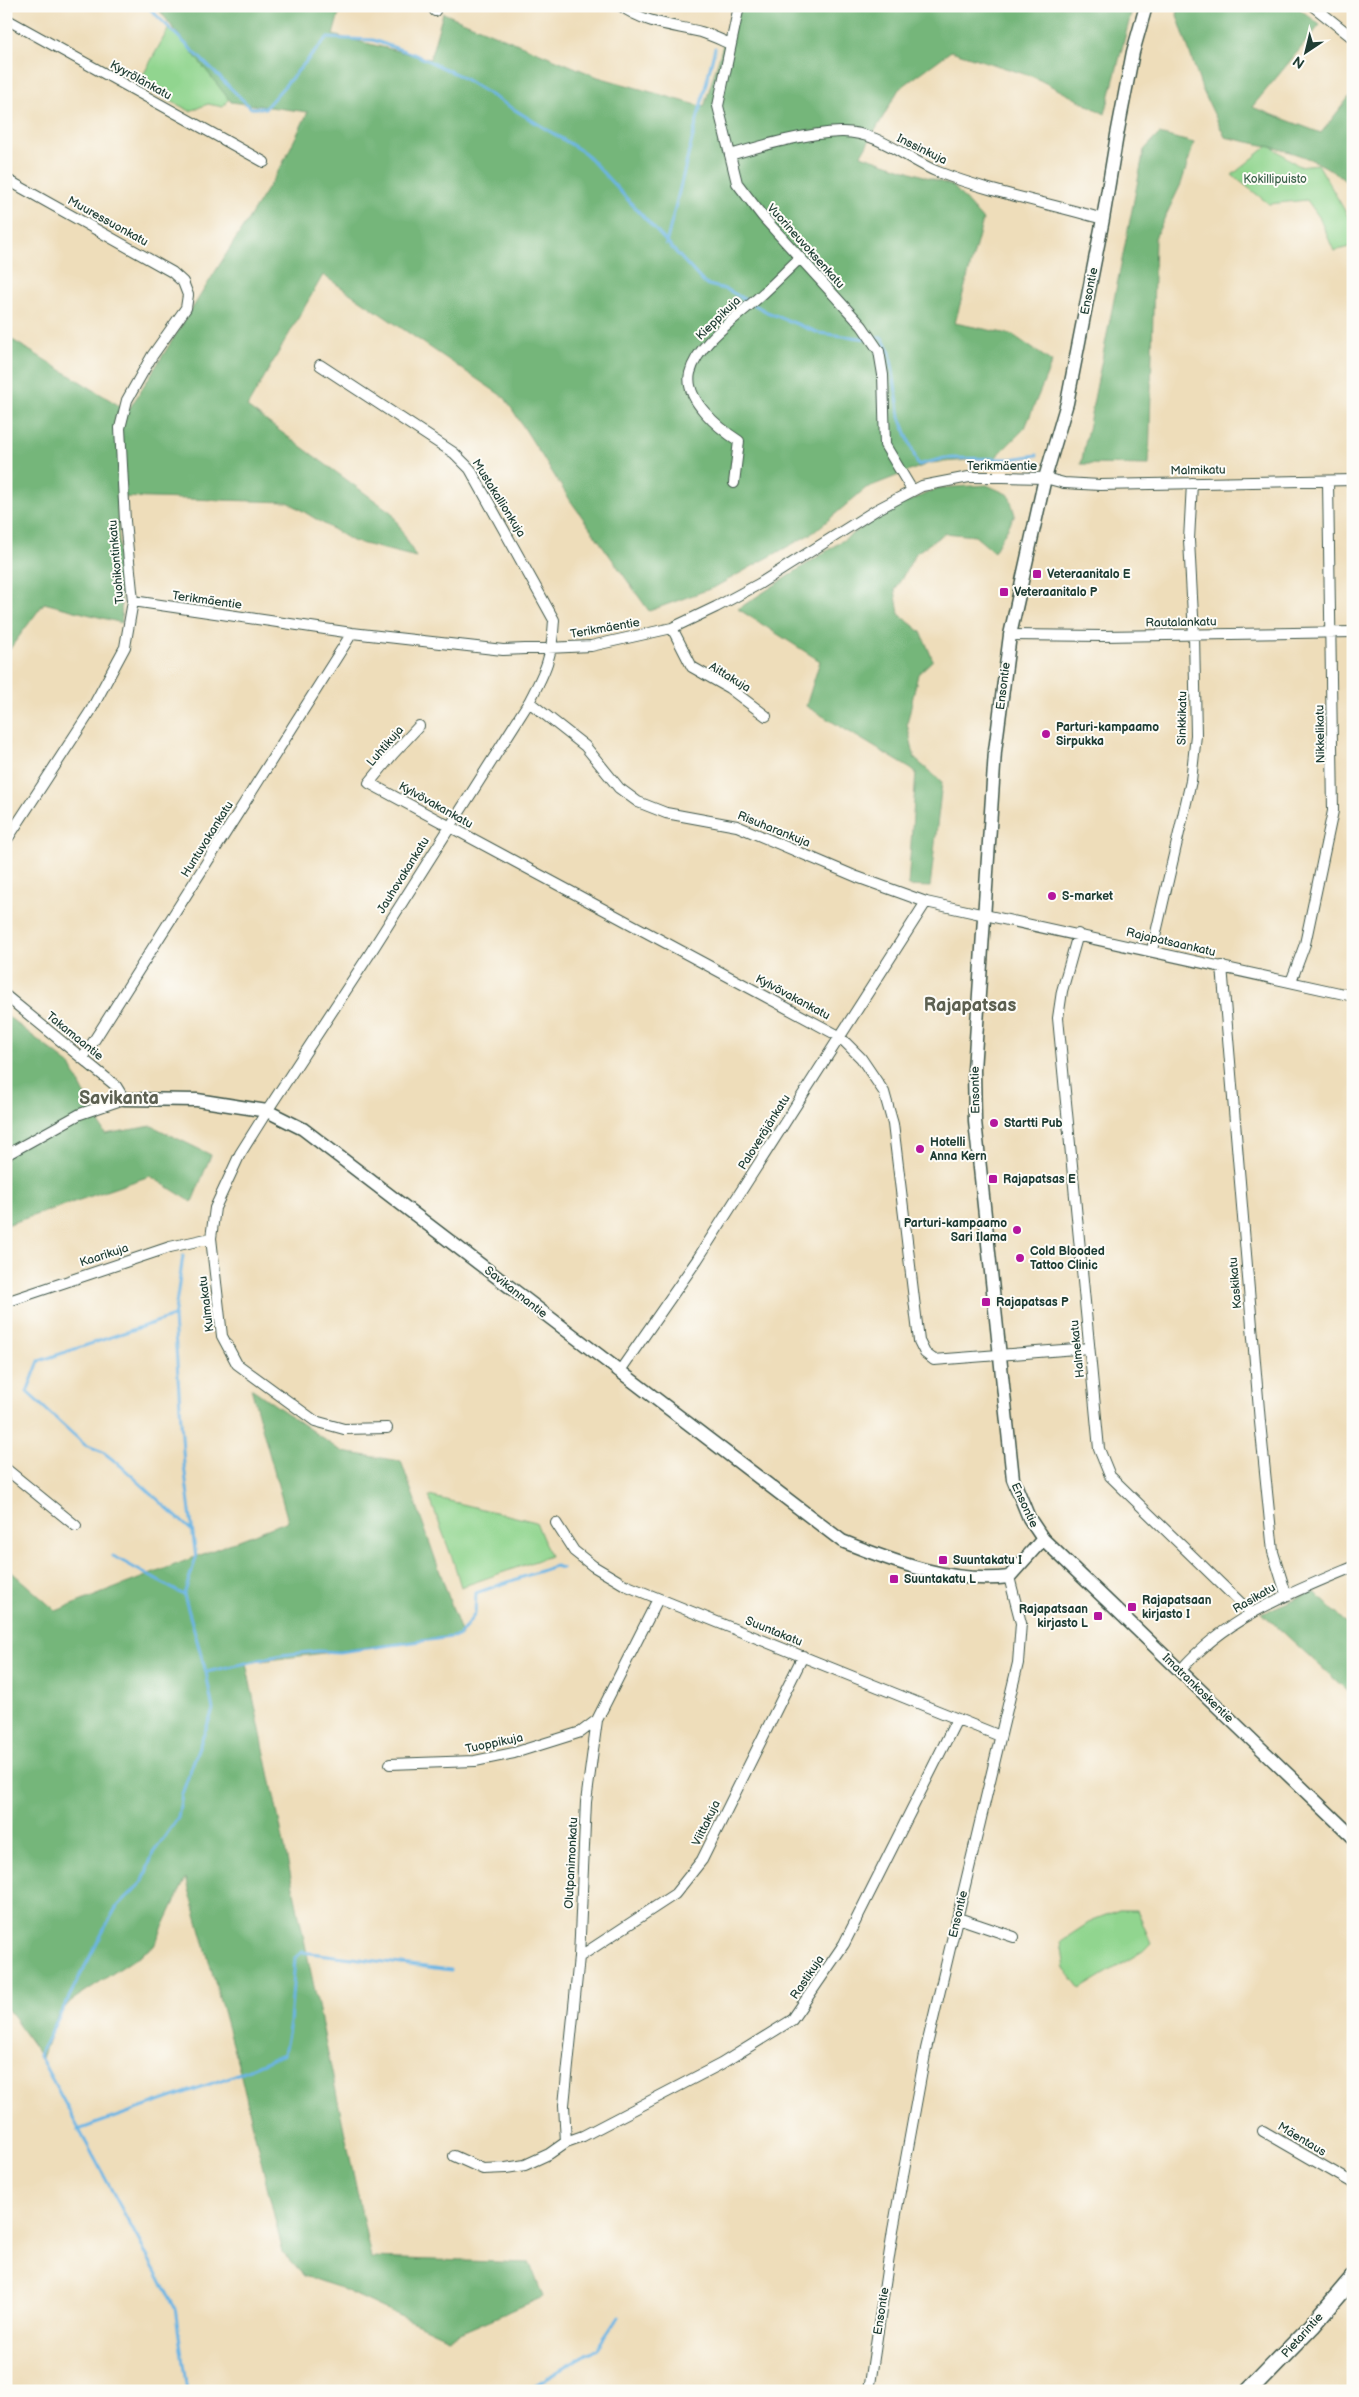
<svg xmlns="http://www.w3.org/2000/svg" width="1359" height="2397" viewBox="0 0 1359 2397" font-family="'Balsamiq Sans',sans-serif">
  <rect width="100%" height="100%" fill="#fdfcf7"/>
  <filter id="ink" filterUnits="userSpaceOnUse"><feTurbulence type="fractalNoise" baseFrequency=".02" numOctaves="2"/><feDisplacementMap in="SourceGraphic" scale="10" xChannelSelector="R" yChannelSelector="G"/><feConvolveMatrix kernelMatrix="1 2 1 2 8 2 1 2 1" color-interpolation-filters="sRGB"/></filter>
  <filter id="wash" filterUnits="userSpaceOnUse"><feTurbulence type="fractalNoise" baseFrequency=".0096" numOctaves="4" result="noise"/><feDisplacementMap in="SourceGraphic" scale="20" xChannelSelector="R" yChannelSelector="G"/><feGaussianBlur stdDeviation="1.12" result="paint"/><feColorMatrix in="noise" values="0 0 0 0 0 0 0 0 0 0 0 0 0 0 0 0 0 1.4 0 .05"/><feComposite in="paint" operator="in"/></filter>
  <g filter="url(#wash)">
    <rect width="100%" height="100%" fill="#eeddba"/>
    <path fill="#91d58f" stroke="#588962" d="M169,28L234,91L223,107L208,104L190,111L138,84Z
      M1269,145L1299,166L1318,164L1353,225V239L1349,247L1334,251L1319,217L1307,200L1269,204L1232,175Z
      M429,1496L536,1522L550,1556L461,1587L454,1563Z
      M1119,1910H1137L1151,1943L1143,1951L1080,1989L1065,1969L1061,1941L1093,1920Z"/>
    <path fill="#74b67a" stroke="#4a7a57" d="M156,6H341L333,35L430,59L443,13L598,77L704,107L735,6H1133L1105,114L1034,77L951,51L899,89L861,155L953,186L983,220L955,323L1013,335L1052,362L1025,428L995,458L930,463L866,488L814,532L715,587L649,611L570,500L505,398L323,275L247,407L392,513L416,557L352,541L288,502L117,497L122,623L44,603L6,654V336L128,411L282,165L308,112L231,102Z
      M1179,6H1296L1320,25L1252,107L1321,133L1353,92V189C1322,153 1269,147 1225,137L1202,89L1177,15Z
      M1159,134L1194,143L1181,184L1155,238L1149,465L1081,464L1144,150Z
      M987,485L1009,495L1015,515L994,552L975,536L945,533L916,553L895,590L899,614L921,632L933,660L918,674L907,724L915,759L942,782L930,887L908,886L916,772L806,706L820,661L738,609L886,512L938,488Z
      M6,1015L70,1065L105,1134L152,1126L211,1155L192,1202L150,1176L6,1225Z
      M251,1388L342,1452L401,1461L462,1635L246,1663L371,2258L530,2263L543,2297L448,2338L338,2287L304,2276L283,2253L241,2076L186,1878L154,1946L71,2001L57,2016L42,2058L6,2007V1567L56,1611L288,1521Z
      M1314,1591L1353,1630V1696L1262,1613Z"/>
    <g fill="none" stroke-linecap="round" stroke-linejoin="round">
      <path stroke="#6cb5e4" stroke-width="3" d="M147,6L251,108H265L327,38L373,40L416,55L458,75L585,153L705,284L728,290L767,312L819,333L868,339
        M666,244L715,48
        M874,338H882L890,353L900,417L918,465L945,458L1011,459L1037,455
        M183,1256L174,1318L184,1465L196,1558L184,1595L206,1672L213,1710L192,1766L182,1794L178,1818L153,1853L143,1881L116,1908L108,1922L39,2055L175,2308L187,2391
        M174,1316L39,1361L27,1392L85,1445L103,1452L121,1466L191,1530
        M113,1556L184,1595
        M206,1672L282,1655L318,1651L339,1652L459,1636L475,1614L476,1593L555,1566L562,1568
        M78,2130L233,2076L284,2054L290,2023L295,1958L302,1952L451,1970
        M525,2391L597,2348L619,2316"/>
    </g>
  </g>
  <g filter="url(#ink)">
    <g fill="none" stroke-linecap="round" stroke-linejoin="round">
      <g stroke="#3e5548" stroke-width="12">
        <path id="minor" d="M621,6C646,24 673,25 701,32C711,35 721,40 730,44
          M739,6L718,106L737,183L763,217L862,326L879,351L883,375L885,445L912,490
          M1313,6L1353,38
          M435,11L436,6
          M6,19L264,162
          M730,155C764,145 806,133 841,132C878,131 906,159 938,172C992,193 1049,203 1103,219
          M6,179L172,272L183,282L188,295L186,308L152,356L127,400L120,428L125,521L133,601L125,647L90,712L6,841
          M320,365L454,453L470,469L554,620C552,657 546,670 529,702L369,955L267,1111L240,1154L215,1208L211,1238L222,1336L237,1364L315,1421L344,1429L387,1428
          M734,483L739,441C720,429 684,400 690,373C697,344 737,317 758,298C773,285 786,271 800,258
          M133,601L352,633L503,650L591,646L672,628L716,607L759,584L876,510L922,486L969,477H1003L1045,478L1064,483L1100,485L1353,480
          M672,628L692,667L729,688L766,716
          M1010,635L1103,636L1353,632
          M529,702L585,746L619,788L638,802L666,813L737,826L857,877L926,902L1353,996
          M419,726L393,754L369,783L839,1036L861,1058L884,1092L893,1124L919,1341L925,1353L934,1360L1089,1348
          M1078,934L1062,991L1058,1018L1099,1449L1110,1476L1251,1613
          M1152,950L1191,781L1196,735L1194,635L1189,540L1192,483
          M1222,966L1260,1422L1273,1552L1286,1594
          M1291,982L1305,944L1333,811L1328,481
          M6,996L116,1086L124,1099L80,1114L6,1155
          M83,1058L352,633
          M6,1302L170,1247L211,1238
          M619,1372L697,1260L926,902
          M6,1469L76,1526
          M556,1523L574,1551L593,1566L625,1585L1000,1736
          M1180,1671C1225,1618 1290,1593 1353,1567
          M390,1764L475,1761L514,1753L581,1732L597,1720
          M958,1918L1014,1937
          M579,1957L675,1894L702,1860L803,1656
          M1263,2131L1353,2183
          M566,2142L564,2105L579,1957L586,1802L597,1720L658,1599
          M454,2156L483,2169L506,2168L525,2165L549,2154L566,2142L583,2136L721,2064L792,2020L844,1944L957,1719
          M869,2391L893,2230L926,2049L1018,1663L1021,1623L1009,1577"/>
      </g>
      <g stroke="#3e5548" stroke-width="15">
        <path id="tertiary" d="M1146,6L1133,52L1117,135L1103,219L1067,403L1045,478L1010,635L995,751L974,1070L975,1121L1013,1479L1029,1518L1043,1539L1353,1837
          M124,1099L197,1100L267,1111L303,1129L842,1541C894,1562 952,1584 1009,1577L1043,1539"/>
      </g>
      <g stroke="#3e5548" stroke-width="19">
        <path id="primary" d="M1249,2391L1312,2326L1353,2278"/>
      </g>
      <use href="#minor" stroke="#fff" stroke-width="10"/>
      <use href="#tertiary" stroke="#fff" stroke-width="12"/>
      <use href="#primary" stroke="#fff" stroke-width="16"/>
    </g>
  </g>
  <g fill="#b5179e" stroke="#fdfcf7" stroke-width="2">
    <rect x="1032" y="569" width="10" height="10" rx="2.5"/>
    <rect x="999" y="587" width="10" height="10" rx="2.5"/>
    <circle cx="1046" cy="734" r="5"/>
    <circle cx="1052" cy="896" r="5"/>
    <circle cx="994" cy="1123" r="5"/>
    <circle cx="920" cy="1149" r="5"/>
    <rect x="988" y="1174" width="10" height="10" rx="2.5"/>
    <circle cx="1017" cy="1230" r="5"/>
    <circle cx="1020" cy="1258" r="5"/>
    <rect x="981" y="1297" width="10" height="10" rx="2.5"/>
    <rect x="938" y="1555" width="10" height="10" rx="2.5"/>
    <rect x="889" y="1574" width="10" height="10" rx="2.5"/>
    <rect x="1127" y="1602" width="10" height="10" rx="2.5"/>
    <rect x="1093" y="1611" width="10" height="10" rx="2.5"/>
  </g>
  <g text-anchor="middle" stroke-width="4" stroke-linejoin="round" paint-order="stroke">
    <g font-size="12" fill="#1f3d34" stroke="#fdfcf7">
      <text transform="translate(141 80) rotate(29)" y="4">Kyyrölänkatu</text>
      <text transform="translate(922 149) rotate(26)" y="4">Inssinkuja</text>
      <text transform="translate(108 221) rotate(29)" y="4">Muuressuonkatu</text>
      <text transform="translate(806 246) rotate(48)" y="4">Vuorineuvoksenkatu</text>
      <text transform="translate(1089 291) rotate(-79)" y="4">Ensontie</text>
      <text transform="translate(718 318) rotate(-44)" y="4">Kieppikuja</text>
      <text x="1002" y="470">Terikmäentie</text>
      <text transform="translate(1198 470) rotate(-1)" y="4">Malmikatu</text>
      <text transform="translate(499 498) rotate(58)" y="4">Mustakallionkuja</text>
      <text transform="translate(116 562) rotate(-95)" y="4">Tuohikontinkatu</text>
      <text transform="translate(207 600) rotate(8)" y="4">Terikmäentie</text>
      <text transform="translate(1181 622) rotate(-1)" y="4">Rautalankatu</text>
      <text transform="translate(605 628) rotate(-10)" y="4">Terikmäentie</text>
      <text transform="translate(730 677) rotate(31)" y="4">Aittakuja</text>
      <text transform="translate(1003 686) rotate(-83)" y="4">Ensontie</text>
      <text transform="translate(1182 718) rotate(-89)" y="4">Sinkkikatu</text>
      <text transform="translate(1320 734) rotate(-91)" y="4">Nikkelikatu</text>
      <text transform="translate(385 746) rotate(-49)" y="4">Luhtikuja</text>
      <text transform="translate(436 805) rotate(29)" y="4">Kylvövakankatu</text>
      <text transform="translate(774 829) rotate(22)" y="4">Risuharankuja</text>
      <text transform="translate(207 839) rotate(-58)" y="4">Huntuvakankatu</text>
      <text transform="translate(403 875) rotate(-58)" y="4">Jauhovakankatu</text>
      <text transform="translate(1171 942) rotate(13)" y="4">Rajapatsaankatu</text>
      <text transform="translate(793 997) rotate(28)" y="4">Kylvövakankatu</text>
      <text transform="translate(75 1036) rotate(39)" y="4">Takamaantie</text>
      <text transform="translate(975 1090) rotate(-91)" y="4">Ensontie</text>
      <text transform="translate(764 1132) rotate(-58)" y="4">Paloveräjänkatu</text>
      <text transform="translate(104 1255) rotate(-18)" y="4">Kaarikuja</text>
      <text transform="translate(1235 1283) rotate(-95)" y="4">Kaskikatu</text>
      <text transform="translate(516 1292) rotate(38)" y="4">Savikannantie</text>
      <text transform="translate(206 1304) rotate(-97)" y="4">Kulmakatu</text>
      <text transform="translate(1077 1349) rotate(-96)" y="4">Halmekatu</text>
      <text transform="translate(1025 1505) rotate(65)" y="4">Ensontie</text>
      <text transform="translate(1254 1598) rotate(-30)" y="4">Rasikatu</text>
      <text transform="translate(774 1631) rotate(22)" y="4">Suuntakatu</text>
      <text transform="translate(1198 1688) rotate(44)" y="4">Imatrankoskentie</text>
      <text transform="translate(494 1743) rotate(-12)" y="4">Tuoppikuja</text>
      <text transform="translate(706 1823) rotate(-64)" y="4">Viittakuja</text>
      <text transform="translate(571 1863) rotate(-87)" y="4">Olutpanimonkatu</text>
      <text transform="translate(958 1914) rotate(-77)" y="4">Ensontie</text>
      <text transform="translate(807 1977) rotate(-56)" y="4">Rastikuja</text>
      <text transform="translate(1302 2139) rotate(31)" y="4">Mäentaus</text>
      <text transform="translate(881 2311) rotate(-81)" y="4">Ensontie</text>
      <text transform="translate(1302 2335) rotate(-48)" y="4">Pietarintie</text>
    </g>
    <g font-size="12" fill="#3c634b" stroke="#fdfcf7">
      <text x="1275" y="183">Kokillipuisto</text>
    </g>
    <g font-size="12" font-weight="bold" fill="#1f3d34" stroke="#fdfcf7" text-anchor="start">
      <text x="1047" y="578">Veteraanitalo E</text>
      <text x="1014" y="596">Veteraanitalo P</text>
      <text x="1056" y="731">Parturi-kampaamo<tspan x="1056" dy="14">Sirpukka</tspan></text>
      <text x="1062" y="900">S-market</text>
      <text x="1004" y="1127">Startti Pub</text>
      <text x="930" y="1146">Hotelli<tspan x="930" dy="14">Anna Kern</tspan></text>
      <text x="1003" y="1183">Rajapatsas E</text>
      <text x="1007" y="1227" text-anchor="end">Parturi-kampaamo<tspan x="1007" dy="14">Sari Ilama</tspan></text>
      <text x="1030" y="1255">Cold Blooded<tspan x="1030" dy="14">Tattoo Clinic</tspan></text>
      <text x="996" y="1306">Rajapatsas P</text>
      <text x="953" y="1564">Suuntakatu I</text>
      <text x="904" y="1583">Suuntakatu L</text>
      <text x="1142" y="1604">Rajapatsaan<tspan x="1142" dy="14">kirjasto I</tspan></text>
      <text x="1088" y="1613" text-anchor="end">Rajapatsaan<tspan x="1088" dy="14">kirjasto L</tspan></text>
    </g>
    <g font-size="18" font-weight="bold" fill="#5c6051" stroke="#fdfcf7">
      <text x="970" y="1011">Rajapatsas</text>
      <text x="119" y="1104">Savikanta</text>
    </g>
  </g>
  <rect width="1359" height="2397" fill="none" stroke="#fdfcf7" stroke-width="25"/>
  <g transform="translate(1306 52) rotate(215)" stroke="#fdfcf7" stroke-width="4" paint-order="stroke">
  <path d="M0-4L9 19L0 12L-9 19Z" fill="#1f3d34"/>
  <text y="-8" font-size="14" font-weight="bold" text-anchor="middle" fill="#1f3d34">N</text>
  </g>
</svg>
